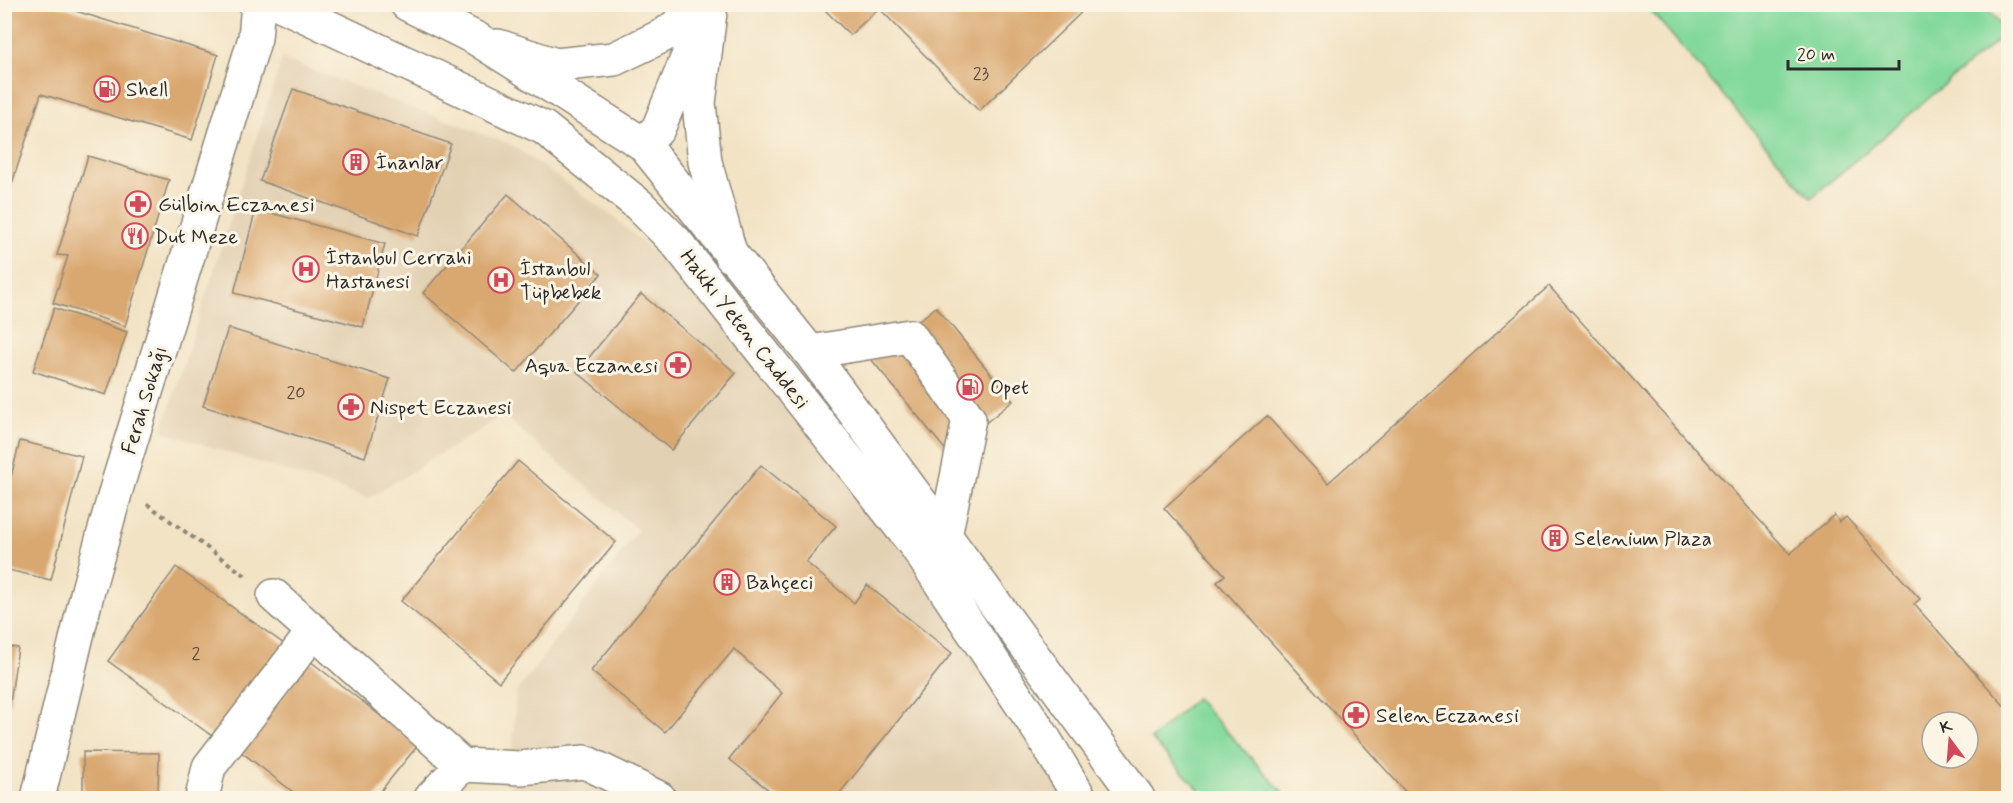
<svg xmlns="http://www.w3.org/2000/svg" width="2013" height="803" viewBox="0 0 2013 803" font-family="Mynerve,sans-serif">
  <rect width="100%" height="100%" fill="#fcf5e5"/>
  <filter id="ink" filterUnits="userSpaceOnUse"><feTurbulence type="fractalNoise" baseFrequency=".0167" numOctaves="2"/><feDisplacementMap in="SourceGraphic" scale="12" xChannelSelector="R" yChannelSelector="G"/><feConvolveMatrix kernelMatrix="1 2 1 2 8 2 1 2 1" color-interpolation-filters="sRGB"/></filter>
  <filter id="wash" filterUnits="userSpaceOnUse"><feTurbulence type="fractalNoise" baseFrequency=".008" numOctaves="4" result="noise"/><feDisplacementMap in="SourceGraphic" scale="24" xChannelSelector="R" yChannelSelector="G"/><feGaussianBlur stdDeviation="1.35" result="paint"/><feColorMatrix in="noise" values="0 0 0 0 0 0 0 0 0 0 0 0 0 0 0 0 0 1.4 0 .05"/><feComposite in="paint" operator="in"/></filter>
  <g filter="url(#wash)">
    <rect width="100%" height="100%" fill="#f2e3c5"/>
    <path fill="#e3d1b4" d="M282,59L512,145L616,219L773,360L1071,798H510L516,693L638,530L503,415L369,498L162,431Z"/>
    <path fill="#83d99c" stroke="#578264" stroke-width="1.5" d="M1646,5H1984L2007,32L1811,198Z
      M1196,698L1288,798H1207L1151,739Z"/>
    <g id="blocks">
      <path fill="#d9a770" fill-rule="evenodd" d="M5,4H53L218,55L192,140L41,94L4,208Z
        M832,4H1090L979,111L879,8L850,35L826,11Z
        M293,89L451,144L418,236L260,181Z
        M88,156L169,180L125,326L53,303L68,256L57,255Z
        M508,194L601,274L516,373L423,293Z
        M256,209L385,244L363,327L234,293Z
        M1549,286L1790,554L1834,515L1840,522L1846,517L1920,599L1914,604L2008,710V791L2000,798H1411L1217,582L1225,575L1164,508L1267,416L1328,483ZM1932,722H1968V758H1932Z
        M641,294L736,373L671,450L577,372Z
        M936,307L1013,401L948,453L871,359Z
        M54,308L127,332L106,395L33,371Z
        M228,328L390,379L365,457L203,406Z
        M20,441L82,456L51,580L4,569V504Z
        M518,461L616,542L499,682L401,601Z
        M761,465L836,526L806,562L854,603L867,585L952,653L836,798H779L729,759L782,693L734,649L665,732L591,671Z
        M176,567L284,644L215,738L108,661Z
        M4,646L18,648L10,703L4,702Z
        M310,661L418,745L375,798H301L240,751Z
        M83,752L159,753L158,798H83Z"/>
    </g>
  </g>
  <g filter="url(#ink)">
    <use href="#blocks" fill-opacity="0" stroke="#8e8778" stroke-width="1.5"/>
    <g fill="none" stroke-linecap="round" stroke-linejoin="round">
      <g stroke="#8e8778" stroke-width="36">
        <path id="minor" d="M711,4L699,103L705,162L731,256
          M498,46L556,65L614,59L664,35L706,4
          M643,144L658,129L696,37
          M810,352L910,336L969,419L945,536
          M274,596L462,765
          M462,765L520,768L585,762L659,798
          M38,798L88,590L118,483L255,38L258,4
          M202,798L209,767L314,631
          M431,798L462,765"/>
      </g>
      <g stroke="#8e8778" stroke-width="36">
        <path id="major" d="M280,4L544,128L639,205L676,242L916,546L1042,735L1080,798
          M407,4L477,39L643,144L810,352L1138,798"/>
      </g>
      <path stroke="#8e8778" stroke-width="4" stroke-dasharray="4.5 4.5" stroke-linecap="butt" d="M147,504L246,576"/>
      <use href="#minor" stroke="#fff" stroke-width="33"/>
      <use href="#major" stroke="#fff" stroke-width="33"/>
    </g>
  </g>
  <defs>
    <g id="fuel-ring" transform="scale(1.35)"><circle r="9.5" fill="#fcf5e5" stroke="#d1495b" stroke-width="1.5"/><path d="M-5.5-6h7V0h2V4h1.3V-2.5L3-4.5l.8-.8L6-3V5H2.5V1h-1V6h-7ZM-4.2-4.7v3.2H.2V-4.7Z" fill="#d1495b"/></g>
    <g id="building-ring" transform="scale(1.35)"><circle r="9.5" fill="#fcf5e5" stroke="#d1495b" stroke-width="1.5"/><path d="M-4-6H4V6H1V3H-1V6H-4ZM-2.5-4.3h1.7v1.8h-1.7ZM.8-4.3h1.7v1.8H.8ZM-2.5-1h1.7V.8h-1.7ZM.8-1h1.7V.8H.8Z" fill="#d1495b"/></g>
    <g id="pharmacy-ring" transform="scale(1.35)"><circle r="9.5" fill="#fcf5e5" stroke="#d1495b" stroke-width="1.5"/><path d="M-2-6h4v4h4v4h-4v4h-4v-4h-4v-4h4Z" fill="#d1495b"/></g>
    <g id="restaurant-ring" transform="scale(1.35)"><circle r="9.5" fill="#fcf5e5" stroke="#d1495b" stroke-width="1.5"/><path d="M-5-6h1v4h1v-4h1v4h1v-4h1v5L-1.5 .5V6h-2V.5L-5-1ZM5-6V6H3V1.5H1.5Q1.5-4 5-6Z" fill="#d1495b"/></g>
    <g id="hospital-ring" transform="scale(1.35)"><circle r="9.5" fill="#fcf5e5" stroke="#d1495b" stroke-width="1.5"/><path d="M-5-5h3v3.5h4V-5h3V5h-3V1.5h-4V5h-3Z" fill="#d1495b"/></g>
  </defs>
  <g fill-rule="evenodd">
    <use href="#fuel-ring" x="107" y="89"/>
    <use href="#building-ring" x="356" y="162"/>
    <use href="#pharmacy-ring" x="138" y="204"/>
    <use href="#restaurant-ring" x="135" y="236"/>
    <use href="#hospital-ring" x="306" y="269"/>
    <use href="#hospital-ring" x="501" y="280"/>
    <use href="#pharmacy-ring" x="678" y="365"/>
    <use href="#fuel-ring" x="970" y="387"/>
    <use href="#pharmacy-ring" x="351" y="407"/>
    <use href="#building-ring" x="1555" y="538"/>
    <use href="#building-ring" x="727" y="582"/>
    <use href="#pharmacy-ring" x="1356" y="715"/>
  </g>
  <g text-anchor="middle" stroke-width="6" stroke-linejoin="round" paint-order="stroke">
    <g font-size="18" fill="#564a3c">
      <text x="981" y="79">23</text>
      <text x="296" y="398">20</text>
      <text x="196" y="659">2</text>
    </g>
    <g font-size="21" fill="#2b2b2b" stroke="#fcf5e5" text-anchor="start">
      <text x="126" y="96">Shell</text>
      <text x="376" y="169">İnanlar</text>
      <text x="158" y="211">Gülbin Eczanesi</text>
      <text x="154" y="243">Dut Meze</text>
      <text x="326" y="264">İstanbul Cerrahi<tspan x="326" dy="24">Hastanesi</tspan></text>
      <text x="520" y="275">İstanbul<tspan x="520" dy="24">Tüpbebek</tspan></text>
      <text x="658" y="372" text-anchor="end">Aqua Eczanesi</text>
      <text x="990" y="394">Opet</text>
      <text x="370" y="414">Nispet Eczanesi</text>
      <text x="1574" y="545">Selenium Plaza</text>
      <text x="746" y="589">Bahçeci</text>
      <text x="1376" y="722">Selen Eczanesi</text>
    </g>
    <g font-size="21" fill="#2b2b2b" stroke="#fcf5e5">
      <text transform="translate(745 329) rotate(52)" y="7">Hakkı Yeten Caddesi</text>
      <text transform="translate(144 400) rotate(-73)" y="7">Ferah Sokağı</text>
    </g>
  </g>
  <rect width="2013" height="803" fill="none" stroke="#fcf5e5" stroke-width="24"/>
  <g transform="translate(1950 740) rotate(344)"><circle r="28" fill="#fcf5e5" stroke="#a8a49b" stroke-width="1.5"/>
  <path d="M0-4.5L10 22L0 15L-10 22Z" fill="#d1495b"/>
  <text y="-9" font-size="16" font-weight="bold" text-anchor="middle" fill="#2b2b2b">K</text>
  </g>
  <path d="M1788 60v9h111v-9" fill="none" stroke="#2b2b2b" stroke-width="3"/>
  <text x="1797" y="60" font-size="18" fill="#2b2b2b" stroke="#fcf5e5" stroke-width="4.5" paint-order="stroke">20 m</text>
</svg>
